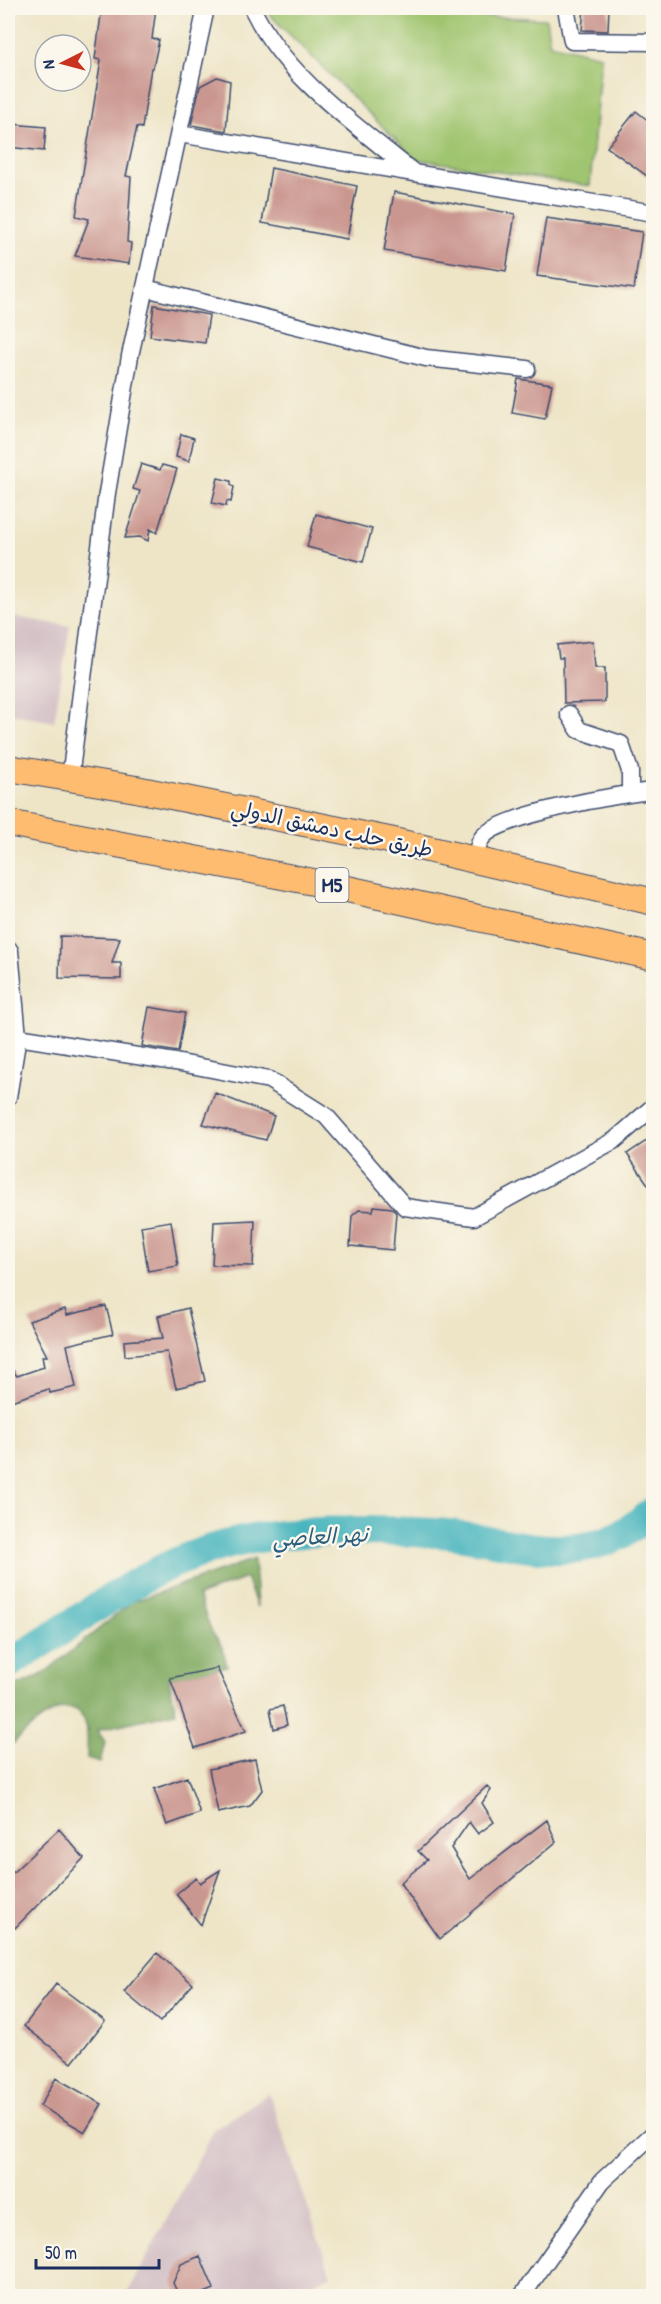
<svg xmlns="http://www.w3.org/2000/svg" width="661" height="2304" viewBox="0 0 661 2304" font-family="'Patrick Hand','Playpen Sans Arabic',sans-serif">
  <rect width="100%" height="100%" fill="#fbf7ec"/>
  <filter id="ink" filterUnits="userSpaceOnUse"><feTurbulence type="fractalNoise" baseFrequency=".0167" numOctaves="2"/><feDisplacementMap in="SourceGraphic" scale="12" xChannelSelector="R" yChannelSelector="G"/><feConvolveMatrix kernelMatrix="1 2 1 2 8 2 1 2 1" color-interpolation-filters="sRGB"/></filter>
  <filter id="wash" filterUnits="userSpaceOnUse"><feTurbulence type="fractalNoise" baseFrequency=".008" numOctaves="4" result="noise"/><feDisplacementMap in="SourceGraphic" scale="24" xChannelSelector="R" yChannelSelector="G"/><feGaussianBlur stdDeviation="1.35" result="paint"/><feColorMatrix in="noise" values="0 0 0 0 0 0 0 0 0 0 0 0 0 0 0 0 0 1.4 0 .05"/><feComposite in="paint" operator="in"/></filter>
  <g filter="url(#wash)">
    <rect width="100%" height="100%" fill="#eee5c7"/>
    <path fill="#d2bec4" d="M8,616L70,626L54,722L8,713Z
      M269,2093L331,2276L274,2296H126L214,2130Z"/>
    <path fill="#a0c56f" stroke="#5e7a66" stroke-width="1.5" d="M267,8H388L396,13L546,19L550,44L601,56L590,186L415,159L270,15Z"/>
    <path fill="#80aa62" stroke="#4e6c60" stroke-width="1.5" d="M254,1559L257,1607L246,1578L198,1596L212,1632L222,1647L227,1666L169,1679L176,1712L97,1730L105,1742L100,1763L87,1759C87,1748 89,1733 85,1722C71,1683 23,1735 8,1748V1690L43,1674L132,1602Z"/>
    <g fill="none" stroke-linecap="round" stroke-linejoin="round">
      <path stroke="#44b4bd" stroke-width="30" d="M8,1664C89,1617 151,1558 247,1540C303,1529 380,1530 438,1533C499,1537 560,1566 620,1535C632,1529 643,1519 654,1511"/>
    </g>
    <g id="blocks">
      <path fill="#ca9790" d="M102,8H156L152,39L159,40L153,68H151L142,128L137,127L126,176L131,177L127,242L131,243L129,264L75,256L89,219L76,216L101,60L95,59Z
        M584,8H609L608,31L582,30Z
        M217,77L230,81L226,131L191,125L200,86Z
        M636,111L654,125V181L607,147Z
        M11,124L46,127L44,151L8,147Z
        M271,168L357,186L347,239L262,223Z
        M394,192L515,214L506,271L384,251Z
        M546,218L642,232L634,289L537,276Z
        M154,305L209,315L205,343L150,336Z
        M518,379L552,384L545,419L512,413Z
        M181,434L194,438L189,461L176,457Z
        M141,464L160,470L162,465L177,469L157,533L150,529L148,541L140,537L125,538L140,491L133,489Z
        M218,478L231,481V485L234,487L231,502L227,501L226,506L212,503Z
        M316,514L372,529L363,562L307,547Z
        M593,641L595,668H605V702L564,703L563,658H559L557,645Z
        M60,936L120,938L112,963H121V979L59,978Z
        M149,1007L185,1013L178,1052L142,1046Z
        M215,1093L274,1116L266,1140L203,1124Z
        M654,1136V1193L627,1154Z
        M374,1206L392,1208L396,1213L393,1250L350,1246L352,1216L359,1210L373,1211Z
        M255,1220L253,1266L212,1265L214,1222Z
        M171,1221L178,1266L148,1271L141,1226Z
        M106,1306L113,1334L67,1345L76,1387L50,1393L49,1389L8,1402V1364L17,1376L44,1367L42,1356H47L29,1321L65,1309L67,1315Z
        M188,1308L205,1381L176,1388L167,1352L125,1356L124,1341L163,1338L158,1316Z
        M217,1668L246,1731L195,1748L170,1678Z
        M283,1706L287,1725L274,1729L270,1709Z
        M255,1759L262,1790L250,1806L218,1813L209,1769Z
        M187,1777L200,1813L167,1825L154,1789Z
        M487,1786L491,1790L482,1803L494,1822L478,1834L469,1822L451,1848L470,1879L547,1820L556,1842L440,1939L400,1883L427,1860L418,1851Z
        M59,1829L84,1858L15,1928L8,1921V1877Z
        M220,1870L201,1925L176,1894L196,1878L200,1883Z
        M157,1953L193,1984L160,2022L124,1992Z
        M56,1984L105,2021L72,2063L24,2026Z
        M56,2078L102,2104L85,2132L40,2106Z
        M200,2256L214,2289L197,2296H179L173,2283L181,2264Z"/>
    </g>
  </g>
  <g filter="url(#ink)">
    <use href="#blocks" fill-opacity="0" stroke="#3b4a6e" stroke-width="1.5"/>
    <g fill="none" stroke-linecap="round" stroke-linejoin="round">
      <g stroke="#3b4a6e" stroke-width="19">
        <path id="minor" d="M252,8C285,77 355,124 413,172
          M566,8L572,41L654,42
          M179,134L654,213
          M145,288L426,358L527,369
          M569,714L579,730L621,744L630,771V793
          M70,778L107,493L130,356L206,8
          M475,860C477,853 478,843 482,838C497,815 624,793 654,791
          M8,948L10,951L18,1037L8,1097
          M18,1037L175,1062L269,1080L326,1116L405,1207L474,1217L615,1140L654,1106
          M522,2296L602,2181L654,2133"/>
      </g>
      <g stroke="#3b4a6e" stroke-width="28">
        <path id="highway" d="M8,768L136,789L389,840L654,902
          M8,823L334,886L654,957"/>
      </g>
      <use href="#minor" stroke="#fff" stroke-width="16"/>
      <use href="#highway" stroke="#febc70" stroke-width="26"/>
    </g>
  </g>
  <g text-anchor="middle" stroke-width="5" stroke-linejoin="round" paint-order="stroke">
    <rect fill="#fbf7ec" stroke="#5e6b89" stroke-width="1.5" x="315.5" y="868" width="33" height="34" rx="4.5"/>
    <g font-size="20" font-weight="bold" fill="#1b2f5e">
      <text x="332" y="892">M5</text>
    </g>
    <g font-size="21" fill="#1b2f5e" stroke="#fbf7ec">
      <text transform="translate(332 829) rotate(12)" y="7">طريق حلب دمشق الدولي</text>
    </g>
    <g font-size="22" font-style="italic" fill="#295e7f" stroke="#fbf7ec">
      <text transform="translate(320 1536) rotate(-3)" y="8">نهر العاصي</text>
    </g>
  </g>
  <rect width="661" height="2304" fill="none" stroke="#fbf7ec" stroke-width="30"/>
  <g transform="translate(63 63) rotate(264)"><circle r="28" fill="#fbf7ec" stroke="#a1a7b3" stroke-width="1.5"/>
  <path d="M0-4.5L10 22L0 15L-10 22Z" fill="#c8321e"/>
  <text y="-9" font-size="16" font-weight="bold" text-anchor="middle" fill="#1b2f5e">N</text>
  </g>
  <path d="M36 2259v9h123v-9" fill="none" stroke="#1b2f5e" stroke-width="3"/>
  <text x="45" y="2259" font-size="18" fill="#1b2f5e" stroke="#fbf7ec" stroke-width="4.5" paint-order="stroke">50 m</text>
</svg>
